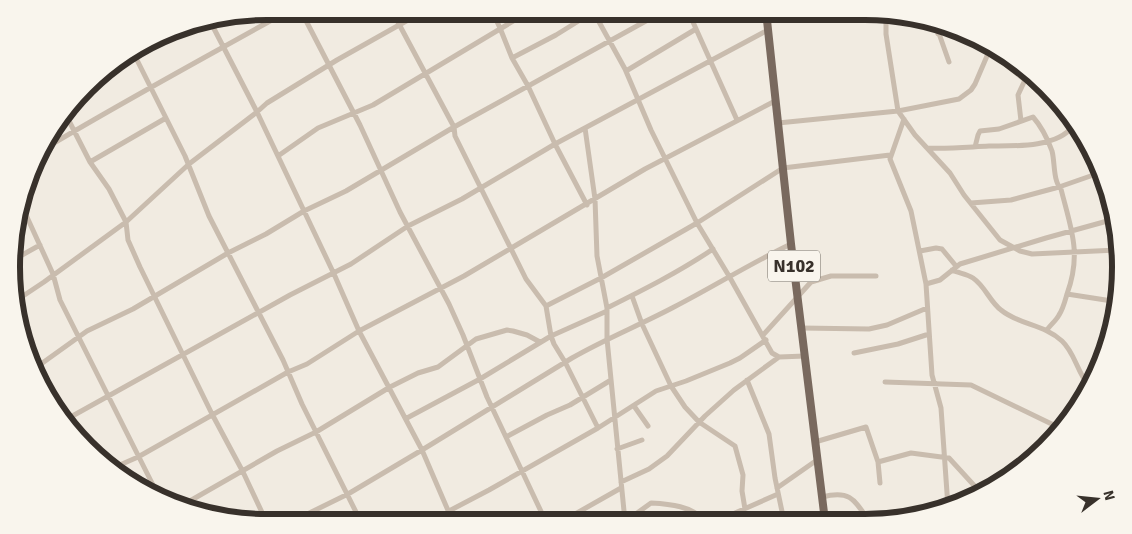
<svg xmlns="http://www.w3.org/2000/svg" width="1132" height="534" viewBox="0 0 1132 534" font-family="Signika,sans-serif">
  <rect width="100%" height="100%" fill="#f1ebe1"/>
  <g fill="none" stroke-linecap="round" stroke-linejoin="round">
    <path stroke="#c9bcae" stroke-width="5" d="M301,11L360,125L400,212L449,304L463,335L487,397L546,522
      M392,11L454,127L455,136L526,279L546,306L551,336L554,344L565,362L598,428
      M492,11L500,28L512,58L528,86L555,144L587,205
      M593,11L625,69L651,130L697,223L729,276L772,353L779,357L805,356
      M688,11L737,120
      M886,15V34L898,111L915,135L950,173L964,195L1000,240L1020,251L1032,254L1117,250
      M210,21L257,112L334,274L359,331L422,450L453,522
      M936,25L949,62
      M938,34L950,28
      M133,52L185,156L209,216L283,360L302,404L361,522
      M990,52L1025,80L1051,95
      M512,58L556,35L593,12
      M626,71L696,29
      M65,113L90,162L109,189L126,222L128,240L140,267L212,414L243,472L267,523
      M904,119L890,159L911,211L926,284L932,375L941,408L948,507
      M1021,121L1018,95L1025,80
      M778,123L898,111L959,99L971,90L975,84L990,49
      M585,128L595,199L597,256L607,308V339L625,521
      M975,147L978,135L980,131L999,129L1033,117C1041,126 1048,140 1052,151C1055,162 1053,181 1061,189C1071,229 1082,253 1067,294C1065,301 1063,309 1059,315C1056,321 1050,325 1047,330
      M927,148C948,149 968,147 989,146C1013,146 1057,148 1073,126
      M44,149C124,101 206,57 288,11
      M278,156L318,128L373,105L530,11
      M90,162L166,118
      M971,203L1011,200L1059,187L1102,172
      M21,204L53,274L60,300L159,497
      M920,251L936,248L942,249L956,266
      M15,259L40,245
      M952,270C958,273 967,274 973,278C985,286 990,302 1001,310C1019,325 1044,324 1062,341C1075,353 1077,372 1089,386
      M926,284L940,280L960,264L1046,238L1111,220
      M1067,294L1112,301L1114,303
      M632,296L642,324L671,386L685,407L699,422L735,446L743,475L742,491L747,521
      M14,302L44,282L126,222L189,164L257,112L267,103L337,60L424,11
      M546,306L601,278L697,223L783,168L890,155
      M607,308C643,290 679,272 713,249
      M801,328L869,329L887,325L927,308
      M763,335L811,282L831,276H876
      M854,353L898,344L929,334
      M34,369L87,331L133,309L228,253L266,234L304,211L346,191L454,127L664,11
      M747,380L769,434L775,478L784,521
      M885,382L971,385L1062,429
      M634,406L648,426
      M407,418L480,379L551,336L607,311
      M67,419L290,295L351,264L408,226L462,199L555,144L768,30
      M506,437L547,415L570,405L611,380
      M815,442L866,427L878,462L880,483
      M617,449L642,440
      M878,462L911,453L949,458L981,493
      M113,468L138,457L288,372L307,364L359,331L464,276L645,169L775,101
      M621,482L649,469L667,456L705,416L734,390L779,357
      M777,488L817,460
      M822,497C850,490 854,499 869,521
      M181,506L277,451L316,432L390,387L418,373L438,367L476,339L507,330L513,331L527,335L540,342
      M931,512L948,499
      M626,521L651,503C670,504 692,506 705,521
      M717,521L778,494
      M428,522L489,490L598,428L656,391L686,381L730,363L740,358L766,340
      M561,522L621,488
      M289,523L348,494L422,450L572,358C605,339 640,325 674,307C713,287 751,263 791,244"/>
    <path stroke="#79695e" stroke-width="8" d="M766,11L791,244L825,521"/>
  </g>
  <g text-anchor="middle" stroke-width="5" stroke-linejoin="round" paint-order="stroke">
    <rect fill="#f9f5ed" stroke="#726c65" stroke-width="1" x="768" y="250.5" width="52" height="31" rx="4"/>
    <g font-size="18" font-weight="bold" fill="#38312b">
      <text x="794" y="272">N102</text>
    </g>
  </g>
  <path d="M0 0H1132V534H0ZM267 20H865A247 247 0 0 1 1112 267V267A247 247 0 0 1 865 514H267A247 247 0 0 1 20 267V267A247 247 0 0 1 267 20Z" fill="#f9f5ed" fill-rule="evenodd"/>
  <path fill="none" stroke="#38312b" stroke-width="6" d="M267 20H865A247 247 0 0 1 1112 267V267A247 247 0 0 1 865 514H267A247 247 0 0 1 20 267V267A247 247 0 0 1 267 20Z"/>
  <g transform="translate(1097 499) rotate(74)" stroke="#f9f5ed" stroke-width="4" paint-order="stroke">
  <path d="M0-4L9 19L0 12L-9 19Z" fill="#38312b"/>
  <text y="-8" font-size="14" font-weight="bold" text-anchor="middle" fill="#38312b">N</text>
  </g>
</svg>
